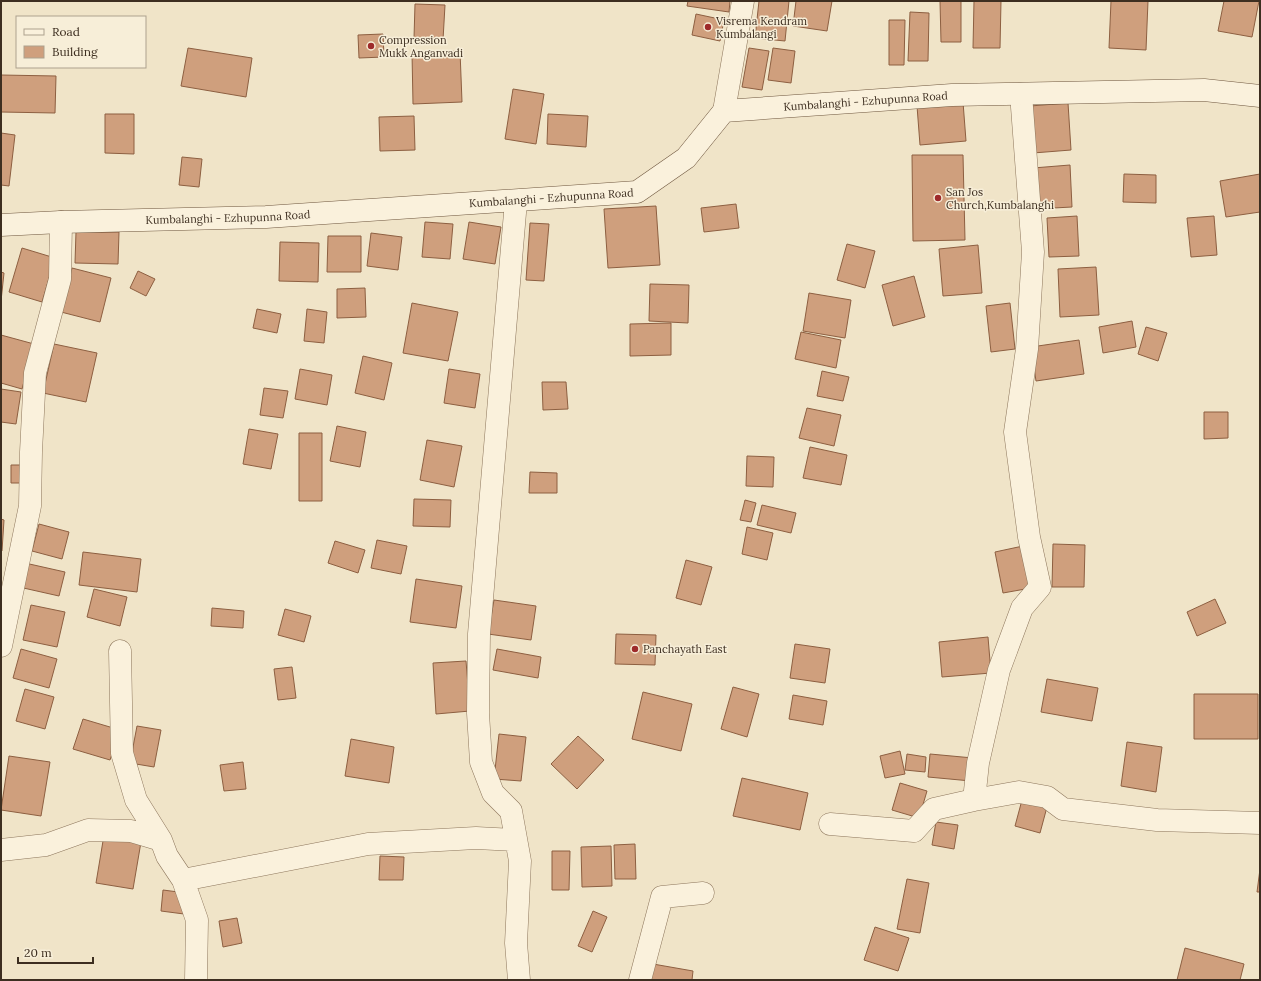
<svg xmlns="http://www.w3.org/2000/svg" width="1261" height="981" viewBox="0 0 1261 981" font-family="Lora,serif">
  <rect width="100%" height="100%" fill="#f0e4c8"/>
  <path fill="#cf9f7d" stroke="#8d5f41" d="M688,1H730L729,12L687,6Z
    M759,1H789L785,41L755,38Z
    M796,1H832L827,31L793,26Z
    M940,1H961V42H941Z
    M974,1H1001L1000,48H973Z
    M1111,1H1148L1146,50L1109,48Z
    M1224,1H1259L1252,37L1218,31Z
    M415,4L445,5L443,40L414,38Z
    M910,12L929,13L928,61H908Z
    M696,14L724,20L720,41L692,35Z
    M889,20H905L904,65H889Z
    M383,34L384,57L359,58L358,35Z
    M188,48L252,58L246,97L181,86Z
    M749,48L769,51L762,90L742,87Z
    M773,48L795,51L791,83L768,80Z
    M460,51L462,102L413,104L412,53Z
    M1,75L56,76L55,113L1,112Z
    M513,89L544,94L536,144L505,139Z
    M963,102L966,141L920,145L917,106Z
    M1068,103L1071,150L1033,153L1030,106Z
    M105,114H134V154L105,153Z
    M548,114L588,116L586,147L547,144Z
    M414,116L415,150L380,151L379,117Z
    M1,133L15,135L9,186L1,185Z
    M912,155H963L965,240L913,241Z
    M182,157L202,159L199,187L179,185Z
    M1070,165L1072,207L1035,209L1033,168Z
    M1124,174L1156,175V203L1123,202Z
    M1260,174V212L1226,217L1220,181Z
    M736,204L739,228L704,232L701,208Z
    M656,206L660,265L608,268L604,209Z
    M1077,216L1079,256L1049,257L1047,218Z
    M1214,216L1217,255L1191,257L1187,218Z
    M425,222L453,224L450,259L422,257Z
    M469,222L501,227L495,264L463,259Z
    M530,223L549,224L544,281L526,280Z
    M76,232H119L118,264L75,263Z
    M371,233L402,237L398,270L367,266Z
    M328,236H361V272H327Z
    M280,242L319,243L318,282L279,281Z
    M847,244L875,251L865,288L837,280Z
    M978,245L982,293L943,296L939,249Z
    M22,248L55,258L42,302L9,292Z
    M1096,267L1099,315L1060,317L1058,269Z
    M72,268L111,278L100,322L61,312Z
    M138,271L155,279L146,296L130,288Z
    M1,272L4,273L1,301Z
    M914,276L925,317L893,326L882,285Z
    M650,284L689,285L688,323L649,321Z
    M365,288L366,317L337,318V289Z
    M809,293L851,300L845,338L803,331Z
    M412,303L458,312L448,361L403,353Z
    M1010,303L1015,349L991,352L986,306Z
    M257,309L281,314L277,333L253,328Z
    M307,309L327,312L324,343L304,341Z
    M1132,321L1136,347L1103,353L1099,327Z
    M671,323V355L630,356V324Z
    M1146,327L1167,333L1158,361L1138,354Z
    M801,332L841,340L836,368L795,359Z
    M1,335L34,344L22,389L1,383Z
    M1079,340L1084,374L1036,381L1031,347Z
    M54,344L97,353L86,402L43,393Z
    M363,356L392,363L384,400L355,393Z
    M300,369L332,375L327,405L295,399Z
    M449,369L480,374L475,408L444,403Z
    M822,371L849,377L843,401L817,396Z
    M542,382H566L568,409L543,410Z
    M264,388L288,391L283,418L260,415Z
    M1,389L21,392L16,424L1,422Z
    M807,408L841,415L834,446L799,438Z
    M1204,412H1228V438L1204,439Z
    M337,426L366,432L360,467L330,461Z
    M249,429L278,434L271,469L243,464Z
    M299,433H322V501H299Z
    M427,440L462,446L454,487L420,480Z
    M810,447L847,455L841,485L803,478Z
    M747,456L774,457L773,487L746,486Z
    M11,465H28V483H11Z
    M530,472L557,473V493H529Z
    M414,499L451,500L450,527L413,526Z
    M745,500L756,503L751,522L740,520Z
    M762,505L796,513L791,533L757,525Z
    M1,519L4,520L2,551H1Z
    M39,524L69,532L62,559L32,551Z
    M747,527L773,533L767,560L742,554Z
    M377,540L407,546L401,574L371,568Z
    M335,541L365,550L358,573L328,563Z
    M1053,544L1085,545L1084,587H1052Z
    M1023,546L1031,588L1003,593L995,552Z
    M83,552L141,559L137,592L79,585Z
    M686,560L712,567L701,605L676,598Z
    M25,563L65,572L59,596L19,587Z
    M416,579L462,586L456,628L410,622Z
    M94,589L127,597L120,626L87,617Z
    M1215,599L1226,623L1197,636L1187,612Z
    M494,600L536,606L531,640L488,634Z
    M31,605L65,612L57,647L23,640Z
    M212,608L244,611L243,628L211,626Z
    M285,609L311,616L304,642L278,635Z
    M616,634L656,635L655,665L615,664Z
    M988,637L991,673L942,677L939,642Z
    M795,644L830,649L825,683L790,678Z
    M21,649L57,659L49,688L13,678Z
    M497,649L541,657L538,678L493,670Z
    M466,661L470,711L436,714L433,663Z
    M292,667L296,698L278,700L274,669Z
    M1047,679L1098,688L1092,721L1041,712Z
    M733,687L759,694L747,737L721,729Z
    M25,689L54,697L45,729L16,721Z
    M643,692L692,704L681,751L632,739Z
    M1194,694H1258V739H1194Z
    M793,695L827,701L823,725L789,719Z
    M83,719L120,730L110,760L73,749Z
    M137,726L161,730L154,767L130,763Z
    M499,734L526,737L521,781L494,779Z
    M578,736L604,760L577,789L551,764Z
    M351,739L394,747L389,783L345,776Z
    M1127,742L1162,747L1156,792L1121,786Z
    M900,751L905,774L885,778L880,756Z
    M907,754L926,757L925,772L905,770Z
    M930,754L973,758L971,781L928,777Z
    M9,756L50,762L41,816L1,810Z
    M243,762L246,789L224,791L220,765Z
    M742,778L808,793L800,830L733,816Z
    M900,783L927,791L919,818L892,810Z
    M1022,800L1047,807L1040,833L1015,826Z
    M936,822L958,825L954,849L932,845Z
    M104,835L141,842L133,889L96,883Z
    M635,844L636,879H615L614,845Z
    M611,846L612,886L582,887L581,847Z
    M552,851H570L569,890H552Z
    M380,856L404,857L403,880H379Z
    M1260,869V892H1257Z
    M907,879L929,883L920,933L897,929Z
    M163,890L186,893L184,914L161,911Z
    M593,911L607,917L592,952L578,946Z
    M237,918L242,943L223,947L219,921Z
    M875,927L909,938L898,971L864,960Z
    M1185,948L1244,964L1240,980H1177Z
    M653,964L693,971L692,980H650Z"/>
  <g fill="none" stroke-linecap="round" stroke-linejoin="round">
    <g stroke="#8d765c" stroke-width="23">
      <path id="minor" d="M724,111L743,1
        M516,201L479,634L478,713L481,762L493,793L511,811L520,861L516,943L519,980
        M1,646L30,506L31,452L35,373L60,279L61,222
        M120,651L122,753L136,800L161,840
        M974,800L978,763L999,670L1022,608L1040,587L1029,537L1015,432L1027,349L1033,252L1021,94
        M830,824L914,831L934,809L974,800L1019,792L1047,797L1063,809L1157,820L1260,823
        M1,850L46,845L88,830L131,831L161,840L167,856L183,880L368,844L476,838L516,840
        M183,880L197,920L196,980
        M640,980L662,897L703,893"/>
    </g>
    <g stroke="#6f573f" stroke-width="23">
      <g id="secondary">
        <path id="s1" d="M1,225L61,222L266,217L637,192L686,158L724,111L952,95L1204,90L1260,96"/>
      </g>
    </g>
    <use href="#minor" stroke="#faf1dc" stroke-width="22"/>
    <use href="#secondary" stroke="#faf1dc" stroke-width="22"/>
  </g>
  <g fill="#9e2a2b" stroke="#f7eed8" stroke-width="1.5">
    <circle cx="708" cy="27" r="4"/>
    <circle cx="371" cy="46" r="4"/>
    <circle cx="938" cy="198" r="4"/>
    <circle cx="635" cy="649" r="4"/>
  </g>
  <g text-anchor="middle" stroke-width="3" stroke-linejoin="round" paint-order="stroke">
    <g font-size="11" fill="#3d2e20" stroke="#f7eed8" text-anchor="start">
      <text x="716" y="25">Visrema Kendram<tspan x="716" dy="13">Kumbalangi</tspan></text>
      <text x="379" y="44">Compression<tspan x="379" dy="13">Mukk Anganvadi</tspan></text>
      <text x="946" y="196">San Jos<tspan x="946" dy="13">Church,Kumbalanghi</tspan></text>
      <text x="643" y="653">Panchayath East</text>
    </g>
    <g font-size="11" fill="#3d2e20" stroke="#f7eed8">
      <text dy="4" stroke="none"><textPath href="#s1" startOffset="899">Kumbalanghi - Ezhupunna Road</textPath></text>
      <text dy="4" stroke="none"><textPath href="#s1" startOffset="551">Kumbalanghi - Ezhupunna Road</textPath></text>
      <text dy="4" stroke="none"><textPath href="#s1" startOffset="227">Kumbalanghi - Ezhupunna Road</textPath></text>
    </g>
  </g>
  <rect width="1261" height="981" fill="none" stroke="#3d2e20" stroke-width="4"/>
  <rect x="16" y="16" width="130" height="52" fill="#f7eed8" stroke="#ada18e"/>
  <rect x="24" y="29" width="20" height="6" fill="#faf1dc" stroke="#ada18e"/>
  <text x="52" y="36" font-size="12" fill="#3d2e20">Road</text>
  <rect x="24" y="46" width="20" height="12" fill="#cf9f7d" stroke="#ada18e"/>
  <text x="52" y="56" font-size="12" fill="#3d2e20">Building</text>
  <path d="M18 957v6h75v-6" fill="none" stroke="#3d2e20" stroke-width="2"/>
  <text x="24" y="957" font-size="12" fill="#3d2e20" stroke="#f7eed8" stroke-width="3" paint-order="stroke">20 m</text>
</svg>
